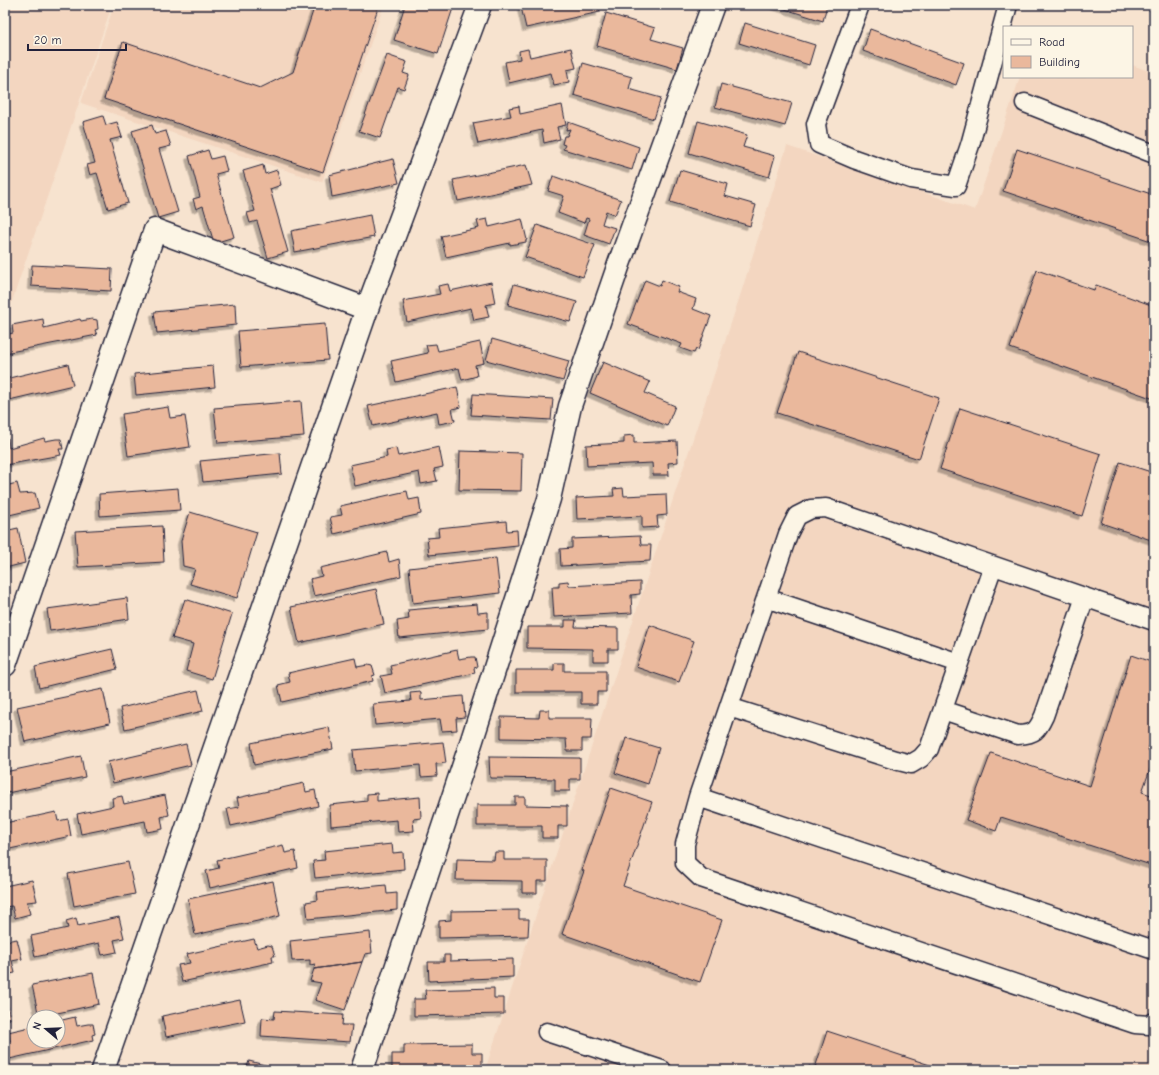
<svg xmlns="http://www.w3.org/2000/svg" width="1159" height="1075" viewBox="0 0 1159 1075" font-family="'Comic Neue',sans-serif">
  <defs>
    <filter id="shadow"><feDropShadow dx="-3.5" dy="3.5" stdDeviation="0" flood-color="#0004"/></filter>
  </defs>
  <rect width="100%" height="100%" fill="#f7e3cf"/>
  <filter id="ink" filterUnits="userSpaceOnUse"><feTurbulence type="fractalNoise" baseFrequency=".025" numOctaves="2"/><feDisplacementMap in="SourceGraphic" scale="8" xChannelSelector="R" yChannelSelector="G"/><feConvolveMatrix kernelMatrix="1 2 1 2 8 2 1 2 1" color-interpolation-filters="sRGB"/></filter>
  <g filter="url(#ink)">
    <path fill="#f3d6c0" d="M5,5H112L5,322Z
      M114,5H384L322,182L81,103Z
      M1132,65L1154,73V1070H485L740,296L787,146L975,210L1020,77H1132Z"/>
    <path fill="#eab89c" stroke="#22223b" filter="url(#shadow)" d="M315,5H379L323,172L104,99L123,42L260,88L293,72Z
      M405,5H454L438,54L394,40Z
      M530,5H599L600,12L526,28L521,7Z
      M772,5H827L823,21Z
      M606,13L655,28L651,39L683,48L677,69L597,46Z
      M745,23L815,45L809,65L739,43Z
      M870,29L964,63L956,85L863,51Z
      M571,48L576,68L567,70L569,82L554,85L551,73L509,83L505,62L520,59L519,51L528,49L530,57Z
      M387,55L407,62L403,73L409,75L404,89L398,87L380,138L359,131Z
      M583,63L632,77L629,89L661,98L654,119L574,95Z
      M721,84L792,103L785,126L715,107Z
      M562,105L566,125L557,127L560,139L544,143L542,130L478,144L473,123L511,116L509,108L519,106L520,114Z
      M103,116L106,125L117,122L122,137L110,140L128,203L108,209L97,173L90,175L87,165L95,163L83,122Z
      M698,121L747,135L743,147L775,156L769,177L689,153Z
      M568,122L639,147L632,170L563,149L565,145L562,144L564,136H567L570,129L566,130Z
      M152,125L155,134L166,131L171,146L159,149L178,212L158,218L132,131Z
      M1017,149L1154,195V242L1003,191Z
      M208,150L211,159L223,156L227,171L216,174L234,237L214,243L203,206L196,209L193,199L200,197L189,156Z
      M393,159L399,183L332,197L329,175Z
      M263,165L265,174L277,170L281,185L270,189L288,252L268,258L257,221L250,223L247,213L255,211L243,171Z
      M526,165L532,185L458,201L453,180Z
      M680,170L728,184L725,196L756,205L750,226L670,202Z
      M553,176L621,200L615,215L606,211L602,224L615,228L609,244L584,235L589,219L586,218L584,223L558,213L564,196L548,191Z
      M370,215L374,237L295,252L291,231Z
      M487,219L489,227L522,219L527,240H526V242L510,245V243L446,257L441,236L479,228L477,221Z
      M537,225L595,245L583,277L525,257Z
      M32,265L112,269L111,291L31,286Z
      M1037,270L1094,290L1096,285L1154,306V399L1010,348Z
      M645,280L660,286L662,280L679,287L677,292L696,299L693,309L711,316L698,350L696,349L694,353L680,348L682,344L628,324Z
      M491,282L495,303L486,305L489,317L474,320L471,308L407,322L403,301L440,294L438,286L448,284L450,291Z
      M514,284L577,302L570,322L508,305Z
      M235,304L236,325L157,333L154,312Z
      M43,319L44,328L80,319L81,321L92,319L97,320L98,329L95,330L97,335L5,353V335L13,333L12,325Z
      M325,324L328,360L241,367L238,331Z
      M492,339L569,361L563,381L486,360Z
      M480,342L484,363L475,365L477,376L462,380L459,368L396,382L391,361L428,353L426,345L436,344L438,351Z
      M798,352L939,398L919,459L777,413Z
      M603,362L650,382L645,393L675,406L667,426L590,393Z
      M68,364L73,385L5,401V379Z
      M213,366L215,387L136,395L134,374Z
      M457,387L461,407L452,409L455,421L439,424L437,412L373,426L368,406Z
      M473,394L553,399L551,420L471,415Z
      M301,401L304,436L218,443L214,408Z
      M168,407L170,418L185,416L190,447L128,456L122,414Z
      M960,408L1101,454L1082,516L940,469Z
      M634,435V443L677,441L678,462L668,463L669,475H653L652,463L587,466L586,445L624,443V436Z
      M8,438L9,448L44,438L45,441L56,439H61L63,449H59L61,455L5,465V439Z
      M439,447L443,467L434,469L437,481L421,484L419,472L355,486L350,465L387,457L386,450L396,448L398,456Z
      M460,451L522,453L521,491L459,490Z
      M280,453L282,474L203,482L200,461Z
      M1120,462L1154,473V541L1101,523Z
      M17,483L20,494L35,493L39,508L5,516V486Z
      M178,488L180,510L100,516L99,494Z
      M623,488L624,496L666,494L667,515L657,516L658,527L642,528V516L577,519L576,498L614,496L613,489Z
      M407,491L409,500L419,498L421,514L334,534L330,517L342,515L340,506Z
      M190,512L257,532L237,598L190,584L195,569L183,566L181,541Z
      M506,521L507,531L517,530L518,546L429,555L427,538L439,537L438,528Z
      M162,526L164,562L78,567L75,531Z
      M18,528L25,563L5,568V531Z
      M640,536L641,545H651L650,561L561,566L560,549L572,548V539Z
      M387,552L389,562L399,559L401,576L314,596L310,579L322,576L320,568Z
      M496,558L500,593L413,603L409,568Z
      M568,581L569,586L640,582V594L631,595L632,613L554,617L552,587H559V582Z
      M376,589L384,624L299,643L291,607Z
      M127,598L129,619L50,631L47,609Z
      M185,599L232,614L212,679L186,671L193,644L172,638Z
      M477,604L478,613L488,612V629L399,638L397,621L409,619L408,610Z
      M565,620H576L575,627L618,628V649H608V661H593V649L527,648V627H565Z
      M650,625L694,641L679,682L636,667Z
      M112,649L117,669L39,688L35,667Z
      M457,650L459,659L471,657H475L477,667L474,668L475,673L385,693L381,676L392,674L390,665Z
      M1131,655L1154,663V731L1148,750L1154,753V758L1142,792L1154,796V866L1001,817L996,831L966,820L991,753L1090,786Z
      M355,658L357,667L368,665L372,666L375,675L372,676L373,681L282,702L278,685L290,682L288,673Z
      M554,663H564V671H606V692H597V704H581V692H516V670H554Z
      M103,689L110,723L25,742L17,707Z
      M198,690L203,711L125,729L120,708Z
      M421,692V700L463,696L465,717L456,718L457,730L442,731L440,719L375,725L373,704L411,701L410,693Z
      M540,710H549V718H592L591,739H582V751H567L566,739L501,738V717L539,718Z
      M329,727L333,749L254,765L251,743Z
      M626,738L659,748L648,784L615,773Z
      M443,742L446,763L436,764L437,776L421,777L420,765L355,771L353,750Z
      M186,744L191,765L113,783L108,762Z
      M81,756L85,777L7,793L5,783V772Z
      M489,757L580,758V779H570V791H555V779L490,778Z
      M304,783L306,792L315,790L318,806L231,826L227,809L239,807L237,798Z
      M611,788L652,802L623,886L722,920L700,982L562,934L584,871L582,870Z
      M377,793V801L420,797L421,818L413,819L414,831L398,832L397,820L331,826L330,805L367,801V794Z
      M165,795L169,815L161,817L163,829L147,832L145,821L81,834L77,814L113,806L112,798L122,796L124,804Z
      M515,797H525V805L567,806V826H558V838H542V826H477V805H515Z
      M56,812L58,821L68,819L71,836L5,850V823Z
      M392,844L393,853L403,852L404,869L315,878L313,861L325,860L324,851Z
      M283,845L285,853L295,851L298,868L210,888L206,871L219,868L217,860Z
      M495,852H504V860H547V881H537V893H522V881L456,880L457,859L494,860Z
      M128,862L135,894L74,906L68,874Z
      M32,880L37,901L27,902L30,914L15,918L12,906L5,907V886Z
      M273,881L280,916L195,935L188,899Z
      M386,885L387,894L397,893V910L308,919L306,902L318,900L317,892Z
      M519,910V919H529L528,936L439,938V921L451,920V911Z
      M119,917L124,938L114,940L117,952L102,955L99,943L35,957L31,936L68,928L66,921L76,918L78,926Z
      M370,932L372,953L365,954L362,962L314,969L315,964L310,965V960L292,961L290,941Z
      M17,939L22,959L12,961L15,973L5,975V941Z
      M254,939L257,948L268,945L272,946L275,956H272L273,962L182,982L178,965L190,963L187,954Z
      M444,955H450V961L513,959V977L429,981L428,962H444Z
      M362,962L345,1010L315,1000L321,983L310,981L314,969Z
      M93,973L99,1004L39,1017L32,985Z
      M494,988V998H504V1014L414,1016V999H426L425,990Z
      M5,998H6L10,1019L5,1020Z
      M240,1000L245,1021L166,1037L162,1016Z
      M275,1011L343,1015L342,1025H352L350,1042L261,1036L262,1018L274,1019Z
      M75,1017L77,1026L88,1024H93L95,1034L92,1035L93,1040L5,1060V1042L10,1041L8,1032L34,1026V1041H58V1021Z
      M827,1031L945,1070H807L809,1066L815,1068Z
      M472,1044V1053H482V1070H392V1054H404V1045Z
      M249,1061L285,1070H246Z
      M181,1067L182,1070H165Z"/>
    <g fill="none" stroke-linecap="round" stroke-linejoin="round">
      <g stroke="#22223b" stroke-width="21">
        <path id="lane" d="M860,5L816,124L819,144L854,159L911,179L956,186L970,145L1008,5
          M1025,103L1154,154
          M766,598L959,663
          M1154,621L826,508L811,509L797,516L788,534L698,797L685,844V863L701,878L1135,1024L1149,1025L1154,1022
          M729,707L895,760L911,764L921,758L929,749L993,566
          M943,710L1018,735C1035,734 1037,731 1044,716L1085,597
          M698,797L1154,950
          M547,1032L662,1070"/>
      </g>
      <g stroke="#22223b" stroke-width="25">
        <path id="street" d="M5,665L155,230L367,309
          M103,1070L367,309L480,5
          M362,1070L471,743L549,499L570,406L619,264L713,5"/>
      </g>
      <use href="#lane" stroke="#fcf5e5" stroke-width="18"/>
      <use href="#street" stroke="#fcf5e5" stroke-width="22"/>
    </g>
  </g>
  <rect width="1159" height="1075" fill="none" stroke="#fcf5e5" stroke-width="20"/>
  <rect x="10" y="10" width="1139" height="1055" fill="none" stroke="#22223b" stroke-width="1.5" filter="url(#ink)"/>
  <rect x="1003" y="26" width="130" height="52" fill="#fcf5e5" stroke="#a5a1a1"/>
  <rect x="1011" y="39" width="20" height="6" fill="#fcf5e5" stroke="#a5a1a1"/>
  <text x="1039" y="46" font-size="12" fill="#22223b">Road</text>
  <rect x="1011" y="56" width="20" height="12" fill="#eab89c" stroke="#a5a1a1"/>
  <text x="1039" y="66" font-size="12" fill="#22223b">Building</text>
  <g transform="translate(46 1029) rotate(289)"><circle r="19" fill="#fcf5e5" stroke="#a5a1a1"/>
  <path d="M0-3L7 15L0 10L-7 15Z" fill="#22223b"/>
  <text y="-6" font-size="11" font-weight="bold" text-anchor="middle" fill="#22223b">N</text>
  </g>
  <path d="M28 44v6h98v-6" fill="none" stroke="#22223b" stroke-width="2"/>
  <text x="34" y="44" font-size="12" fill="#22223b" stroke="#fcf5e5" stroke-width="3" paint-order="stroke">20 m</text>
</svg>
